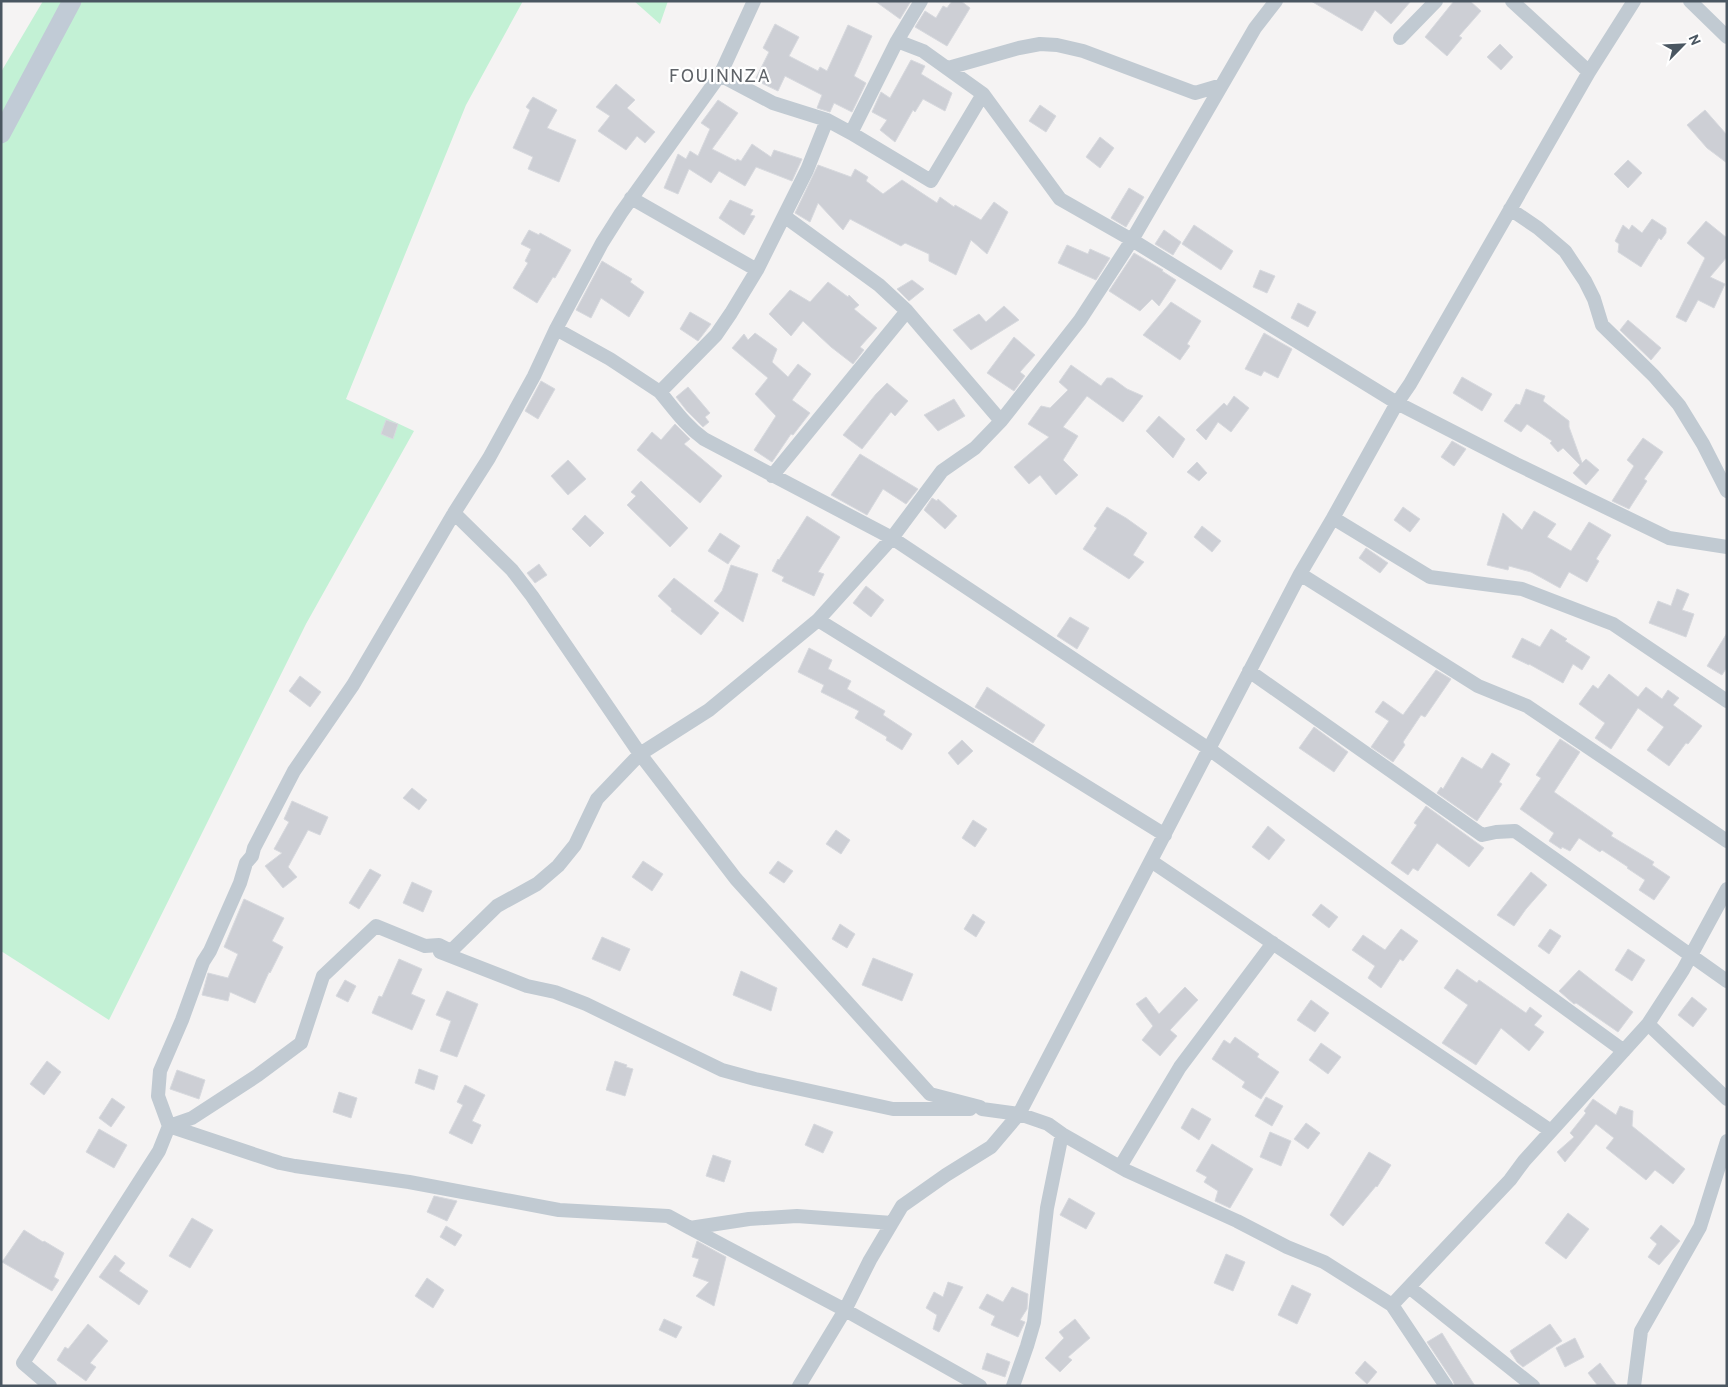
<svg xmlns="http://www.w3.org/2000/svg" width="1728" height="1387" viewBox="0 0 1728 1387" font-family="Overpass,sans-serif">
  <rect width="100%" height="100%" fill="#f5f3f3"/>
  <path fill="#c3f1d5" d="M43,1H523L466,105L346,399L414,431L306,624L109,1020L1,951V72Z
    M634,1H668L660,24Z"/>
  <path fill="#cdcfd5" stroke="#d7d9de" d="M875,1H911L900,19Z
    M952,1H961L970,8L947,46L915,27L925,11L936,18L943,6L947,8Z
    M1311,1H1411L1391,24L1375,10L1362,31Z
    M1454,1H1470L1481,11L1459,36L1462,38L1447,56L1425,37Z
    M775,24L799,37L789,56L818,71L820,67L827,71L848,25L872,36L854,76L866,83L852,112L834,103L830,112L817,108L822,95L785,76L778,91L755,80L769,52L763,48Z
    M1500,44L1513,57L1501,70L1487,57Z
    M911,60L925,66L921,74L952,93L945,111L923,99L915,112L913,110L895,142L880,130L887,120L872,112L881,92L890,98Z
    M616,84L635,100L627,108L655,132L645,143L637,136L626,150L598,131L610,116L596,107Z
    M533,97L557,110L547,128L576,140L559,182L528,169L533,157L513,148L530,110L526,107Z
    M718,100L738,113L712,149L736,161L737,159L741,161L752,144L771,157L774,150L802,159L792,181L756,167L745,186L719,171L711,183L689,169L678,194L664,188L678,154L686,159L690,151L698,156L710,129L701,123Z
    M1040,105L1056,116L1046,132L1029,121Z
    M1705,110L1727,135V163L1707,148L1687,125Z
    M1100,137L1114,148L1100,168L1086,157Z
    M1628,160L1642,173L1628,188L1614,174Z
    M818,165L851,177L855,169L868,177L866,181L883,194L902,180L937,203L940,197L954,207L955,205L981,220L994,202L1008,212L987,254L971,240L956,275L929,261V254L905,243L901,246L850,219L843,230L818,203L810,222L795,213Z
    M1129,188L1144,197L1126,227L1111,218Z
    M730,200L753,210L750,215L755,216L744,235L719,218Z
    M1652,219L1666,228V233L1661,240L1659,238L1641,267L1618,252L1619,244L1615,241L1623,225L1629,230L1632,225L1642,233Z
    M1706,221L1727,238V257L1710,277L1725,284L1714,308L1698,300L1686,322L1676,317L1705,258L1687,243Z
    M1194,225L1233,251L1221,270L1182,244Z
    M529,230L539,235L540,233L571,250L555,278L553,277L537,303L513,288L528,263L525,261L531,249L521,244Z
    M1164,230L1181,242L1173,255L1155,244Z
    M1067,245L1088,254L1090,249L1110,258L1096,280L1058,263Z
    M1134,253L1163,270L1162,271L1176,280L1159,306L1152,299L1140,311L1109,291Z
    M602,261L632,279L630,282L644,292L629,317L601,298L591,318L576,310Z
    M1260,270L1275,276L1267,293L1253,287Z
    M912,280L924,289L909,301L897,289Z
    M828,282L848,297L849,295L859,305L854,309L877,328L860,347L864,350L853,364L831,347L803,321L791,336L769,314L790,290L810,302Z
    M1171,302L1201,321L1187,344L1190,346L1180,360L1143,335Z
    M1298,303L1316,312L1308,327L1291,318Z
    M1004,306L1019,320L971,350L953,330L979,314L986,322Z
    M690,312L711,324L698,341L680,329Z
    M1628,320L1661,348L1651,360L1620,330Z
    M755,333L777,349L772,362L788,377L798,364L811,374L792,400L810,413L793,435L791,434L772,462L754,450L776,416L755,394L768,378L732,348L744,334L748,340Z
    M1264,333L1292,349L1278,378L1264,371L1261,376L1245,369Z
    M1014,337L1035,355L1020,372L1025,376L1014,391L987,373Z
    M1071,365L1101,386L1107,378H1112L1127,389L1143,396L1123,422L1087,396L1063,427L1078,436L1063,460L1078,475L1056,495L1040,475L1029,484L1014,467L1049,437L1028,424L1041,406L1050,408L1068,390L1059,382Z
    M1462,377L1492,394L1482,411L1453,393Z
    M541,381L555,389L538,419L525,411Z
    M887,383L908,401L895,416L891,412L862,449L843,435L876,394Z
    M688,387L710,413L705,417L709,422L703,427L687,411L676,397Z
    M1526,389L1545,396L1543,401L1569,421V427L1582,463L1586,459L1599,470L1586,485L1573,473L1580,465L1563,448L1558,452L1550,443L1552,441L1527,424L1521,432L1504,421L1516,404L1520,405Z
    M1234,396L1249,408L1231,432L1218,422L1206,440L1196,430L1224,403L1227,406Z
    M954,399L965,416L938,431L924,415Z
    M1159,416L1185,439L1173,458L1146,431Z
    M386,420L398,424L393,439L381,434Z
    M675,424L690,439L684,444L722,476L700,503L637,450L652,432L661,440Z
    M1643,438L1663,452L1644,479L1647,481L1629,509L1612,501L1634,466L1627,460Z
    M1452,441L1466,449L1454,466L1441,457Z
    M860,454L918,489L906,504L883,489L867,515L831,495Z
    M568,460L586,479L568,495L551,476Z
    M1197,462L1207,473L1199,481L1187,472Z
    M641,481L688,528L670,547L627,505L636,496L631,492Z
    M932,498L937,501L938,499L957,516L945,529L924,510Z
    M1107,507L1126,518L1147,533L1133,555L1144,562L1129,579L1083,549L1097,528L1094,526Z
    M1403,507L1420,519L1410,532L1394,520Z
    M1534,511L1556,524L1547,537L1571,551L1589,522L1611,535L1596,559L1599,561L1587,582L1569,572L1560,588L1531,572L1509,566L1508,570L1487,565L1503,513L1522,530Z
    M585,515L604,533L590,547L572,529Z
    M807,516L840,537L818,572L824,574L814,596L782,581L784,577L772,571L778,559L779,560Z
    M1202,526L1221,541L1212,552L1194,537Z
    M720,533L740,546L728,564L708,551Z
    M1366,548L1388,563L1380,573L1359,558Z
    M539,564L547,575L535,583L527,573Z
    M731,565L758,574L743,622L714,601L722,591Z
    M674,578L719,613L701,635L671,611L672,609L658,596Z
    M866,586L884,600L871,617L853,603Z
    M1677,589L1689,594L1682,610L1694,614L1686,637L1649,623L1658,601L1671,606Z
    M1070,617L1089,628L1077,649L1057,636Z
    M1551,629L1567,639L1565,641L1590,657L1582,670L1573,664L1563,683L1529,664V665L1512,657L1522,638L1540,647Z
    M1727,633V667L1722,675L1707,666Z
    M809,648L832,660L828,669L851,681L847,689L885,711L883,715L912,734L902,750L886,740L887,737L855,718L859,711L821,692L824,685L798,672Z
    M1436,670L1451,679L1425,717L1421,715L1403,742L1405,745L1393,762L1371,747L1389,721L1375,712L1383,701L1403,715Z
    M1609,674L1638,697L1646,687L1662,699L1668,690L1679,698L1673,705L1702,726L1688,744L1686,743L1669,766L1647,750L1664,727L1638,708L1611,749L1595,738L1605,723L1579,704L1593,685L1598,689Z
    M300,676L321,692L310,707L289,691Z
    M987,687L1045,725L1033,743L975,707Z
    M1314,727L1348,752L1334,772L1299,748Z
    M1560,739L1580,752L1554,792L1613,833L1611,836L1654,862L1652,865L1670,877L1654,900L1639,890L1645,880L1627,868L1628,867L1602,850L1600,852L1579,838L1570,851L1562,847L1561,849L1549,841L1554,833L1520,809L1541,778L1536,775Z
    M962,740L973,751L958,765L948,753Z
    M1492,753L1510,764L1499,782L1502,784L1477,821L1437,793L1441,787L1443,789L1462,757L1482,769Z
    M412,788L427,800L419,810L403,798Z
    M292,801L328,817L320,835L308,830L288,867L297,877L283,888L265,866L282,853L274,849L289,822L284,819Z
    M1426,806L1484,848L1469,867L1437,843L1418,871L1413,868L1408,875L1391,863L1417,825L1414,823Z
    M973,820L987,829L975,847L962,838Z
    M1268,826L1285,840L1269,860L1252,847Z
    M836,830L850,840L841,854L826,844Z
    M643,861L663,874L652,891L632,877Z
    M778,861L793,871L784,883L769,873Z
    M370,869L381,875L359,909L349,903Z
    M1531,872L1547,885L1526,909L1514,926L1497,915Z
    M412,882L432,891L423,912L403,903Z
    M244,899L284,918L272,941L283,947L270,973L269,972L255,1003L230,992L228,1001L202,995L208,973L228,978L238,954L224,947Z
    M1321,904L1338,917L1329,928L1312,915Z
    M973,914L985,922L976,937L964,929Z
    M840,924L855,934L847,948L832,939Z
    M1401,929L1418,941L1403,961L1400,959L1381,988L1368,978L1375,966L1352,950L1363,935L1385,950Z
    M1550,929L1561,936L1549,954L1538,946Z
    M602,937L630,949L620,971L592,959Z
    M1628,949L1645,960L1632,981L1615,970Z
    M873,958L913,974L902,1001L862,985Z
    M399,959L422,969L411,994L425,1000L412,1030L372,1013L379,996L382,997Z
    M1457,969L1477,983L1479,980L1526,1013L1530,1007L1542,1016L1534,1025L1544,1032L1529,1051L1501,1028L1476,1065L1442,1043L1468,1005L1444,988Z
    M1579,970L1633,1012L1618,1032L1576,1003L1574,1004L1559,991Z
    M741,971L777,988L771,1011L733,995Z
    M345,980L356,986L348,1002L336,996Z
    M1185,987L1198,1000L1170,1030L1177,1036L1160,1056L1142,1040L1153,1026L1136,1004L1146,997L1159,1014Z
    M447,991L478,1004L457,1057L440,1051L451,1021L436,1015Z
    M1692,997L1707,1009L1693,1027L1678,1015Z
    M1311,1000L1329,1013L1315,1032L1297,1020Z
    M1235,1037L1259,1054L1257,1057L1279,1072L1261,1099L1242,1087L1245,1082L1212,1059L1224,1040L1230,1044Z
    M1321,1043L1341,1057L1328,1074L1309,1060Z
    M47,1061L61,1072L44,1095L30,1084Z
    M615,1061L627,1065L626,1067L633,1069L625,1096L606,1090Z
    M419,1069L438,1076L434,1090L415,1083Z
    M177,1070L205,1080L199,1099L170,1089Z
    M465,1085L485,1095L472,1121L481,1125L472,1144L449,1133L463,1105L457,1102Z
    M339,1092L357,1098L351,1118L333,1112Z
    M1266,1097L1283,1106L1272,1126L1255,1116Z
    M112,1098L125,1107L111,1127L99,1118Z
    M1593,1099L1616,1115L1620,1106L1633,1111L1632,1126L1685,1169L1673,1184L1655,1170L1646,1180L1606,1148L1614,1138L1596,1124L1565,1162L1557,1152L1574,1137L1570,1133L1586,1113L1584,1111Z
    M1192,1108L1211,1119L1199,1140L1181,1128Z
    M1306,1123L1320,1133L1308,1149L1294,1139Z
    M814,1124L833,1132L823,1153L805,1145Z
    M99,1129L127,1145L114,1168L86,1152Z
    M1270,1132L1291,1141L1281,1166L1260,1157Z
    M1212,1144L1253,1169L1230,1208L1215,1201L1218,1191L1204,1182L1207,1177L1196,1171Z
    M1369,1152L1391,1165L1377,1187L1376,1186L1343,1226L1330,1215Z
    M713,1155L731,1161L724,1182L706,1176Z
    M434,1196L457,1201L447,1221L427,1212Z
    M1069,1198L1095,1213L1086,1229L1060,1215Z
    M1568,1213L1589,1229L1566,1259L1545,1243Z
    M192,1218L213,1230L190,1268L169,1256Z
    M1661,1225L1680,1241L1659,1265L1648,1257L1657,1244L1650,1238Z
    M446,1226L462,1235L455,1246L440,1237Z
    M24,1230L43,1242L44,1241L64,1253L54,1277L59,1280L52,1291L2,1262Z
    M697,1241L726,1257L714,1306L696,1296L709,1282L693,1276L699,1259L692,1257Z
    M1226,1254L1245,1262L1233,1291L1214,1283Z
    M115,1255L125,1263L119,1271L148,1291L139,1305L99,1277Z
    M427,1278L444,1290L433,1308L415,1296Z
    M948,1282L963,1287L939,1332L933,1329L937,1315L926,1308L934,1292L943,1297Z
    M1292,1285L1311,1294L1297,1324L1278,1315Z
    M1012,1287L1028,1294L1027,1309L1020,1320L1025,1322L1018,1337L991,1325L995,1316L979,1308L987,1294L1003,1302Z
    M664,1319L682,1327L676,1338L659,1330Z
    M1075,1319L1090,1338L1068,1357L1072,1360L1060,1372L1045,1358L1064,1338L1059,1332Z
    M88,1324L108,1341L90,1363L96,1367L86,1381L57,1360L65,1347L68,1349Z
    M1550,1324L1562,1341L1523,1367L1517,1362L1510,1351Z
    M1442,1333L1461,1364L1475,1386H1455L1453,1381L1427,1342Z
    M1575,1338L1584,1357L1565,1367L1556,1348Z
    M987,1353L1010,1362L1005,1377L982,1369Z
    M1365,1361L1377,1372L1367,1384L1355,1373Z
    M1600,1363L1617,1386H1598L1588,1373Z"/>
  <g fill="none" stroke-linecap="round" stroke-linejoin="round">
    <path stroke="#c1cad2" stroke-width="14" d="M1512,1L1589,72
      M1690,1L1727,37
      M1400,38L1436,1
      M897,41L923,51L983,94L1060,199L1132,240L1397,403L1516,464L1669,538L1727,547
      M948,68L1019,48L1040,44L1057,45L1083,51L1195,93L1222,85
      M720,75L773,103L827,120L851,133L931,181L983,94
      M851,133L897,41L921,1
      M631,198L757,270L731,313L716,335L660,392C674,409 686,426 704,439L892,538L1209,749L1624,1051
      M1510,209L1538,228L1565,251L1585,281L1594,299L1602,325L1654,376L1679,405L1703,444L1727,491
      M784,216L879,285L907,311L1001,421
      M757,270L807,170L827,120
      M556,329L610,359L660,392
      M772,476L907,311
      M454,513L512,570L532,596L640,754L736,879L930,1094L980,1107L982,1109L1019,1114L1048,1124L1062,1134L1127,1171L1237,1221L1287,1247L1324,1262L1392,1305L1446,1386
      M1333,518L1430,577L1522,589L1613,624L1727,701
      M1300,574L1478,686L1527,706L1727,841
      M818,620L1165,835
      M1249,671L1482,835L1496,832L1515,831L1727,981
      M1151,861L1551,1131
      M440,952L527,986L555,992L586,1004L722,1070L755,1079L893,1109H970
      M1648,1024L1727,1099
      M169,1126L192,1118L258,1075L301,1043L323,976L376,926L425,946L439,945L451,951L497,906L537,884L558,866L575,845L597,799L640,754L709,710L818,620L892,538L942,471L975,448L1001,421L1080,320L1132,240L1255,28L1276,1
      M169,1126L280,1163L295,1166L409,1182L559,1210L668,1216L690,1228L749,1219L797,1216L892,1223
      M1120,1167L1180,1067L1273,943
      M690,1228L845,1310L980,1386
      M1409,1287L1533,1386
      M1392,1305L1510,1180L1524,1161L1648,1024L1683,970L1727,889
      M50,1386L23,1363L159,1151L169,1126L158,1096L160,1071L182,1020L203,962L210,951L240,883L246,863L252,856L254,848L294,771L353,685L454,513L489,458L534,376L556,329L602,243L621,213L720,75L754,1
      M799,1386L845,1310L870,1260L902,1206L946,1175L991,1147L1019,1114L1300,574L1333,518L1397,403L1410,384L1589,72L1634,1
      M1013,1386L1027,1346L1034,1322L1047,1208L1062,1134
      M1634,1386L1641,1331L1700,1227L1727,1141"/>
    <path stroke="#c1cbd6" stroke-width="19" d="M1,134L72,1"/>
  </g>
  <g text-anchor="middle" stroke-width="4.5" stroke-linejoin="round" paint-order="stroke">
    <g font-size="19" letter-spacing="1" fill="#5f6368" stroke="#fff">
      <text x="720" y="82">FOUINNZA</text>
    </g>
  </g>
  <rect width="1728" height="1387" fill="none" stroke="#4a5661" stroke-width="5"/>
  <g transform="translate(1683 45) rotate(66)" stroke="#ffffff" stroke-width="4" paint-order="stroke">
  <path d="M0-4L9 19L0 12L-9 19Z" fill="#4a5661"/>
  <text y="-8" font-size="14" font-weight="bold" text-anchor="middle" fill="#4a5661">N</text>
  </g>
</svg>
